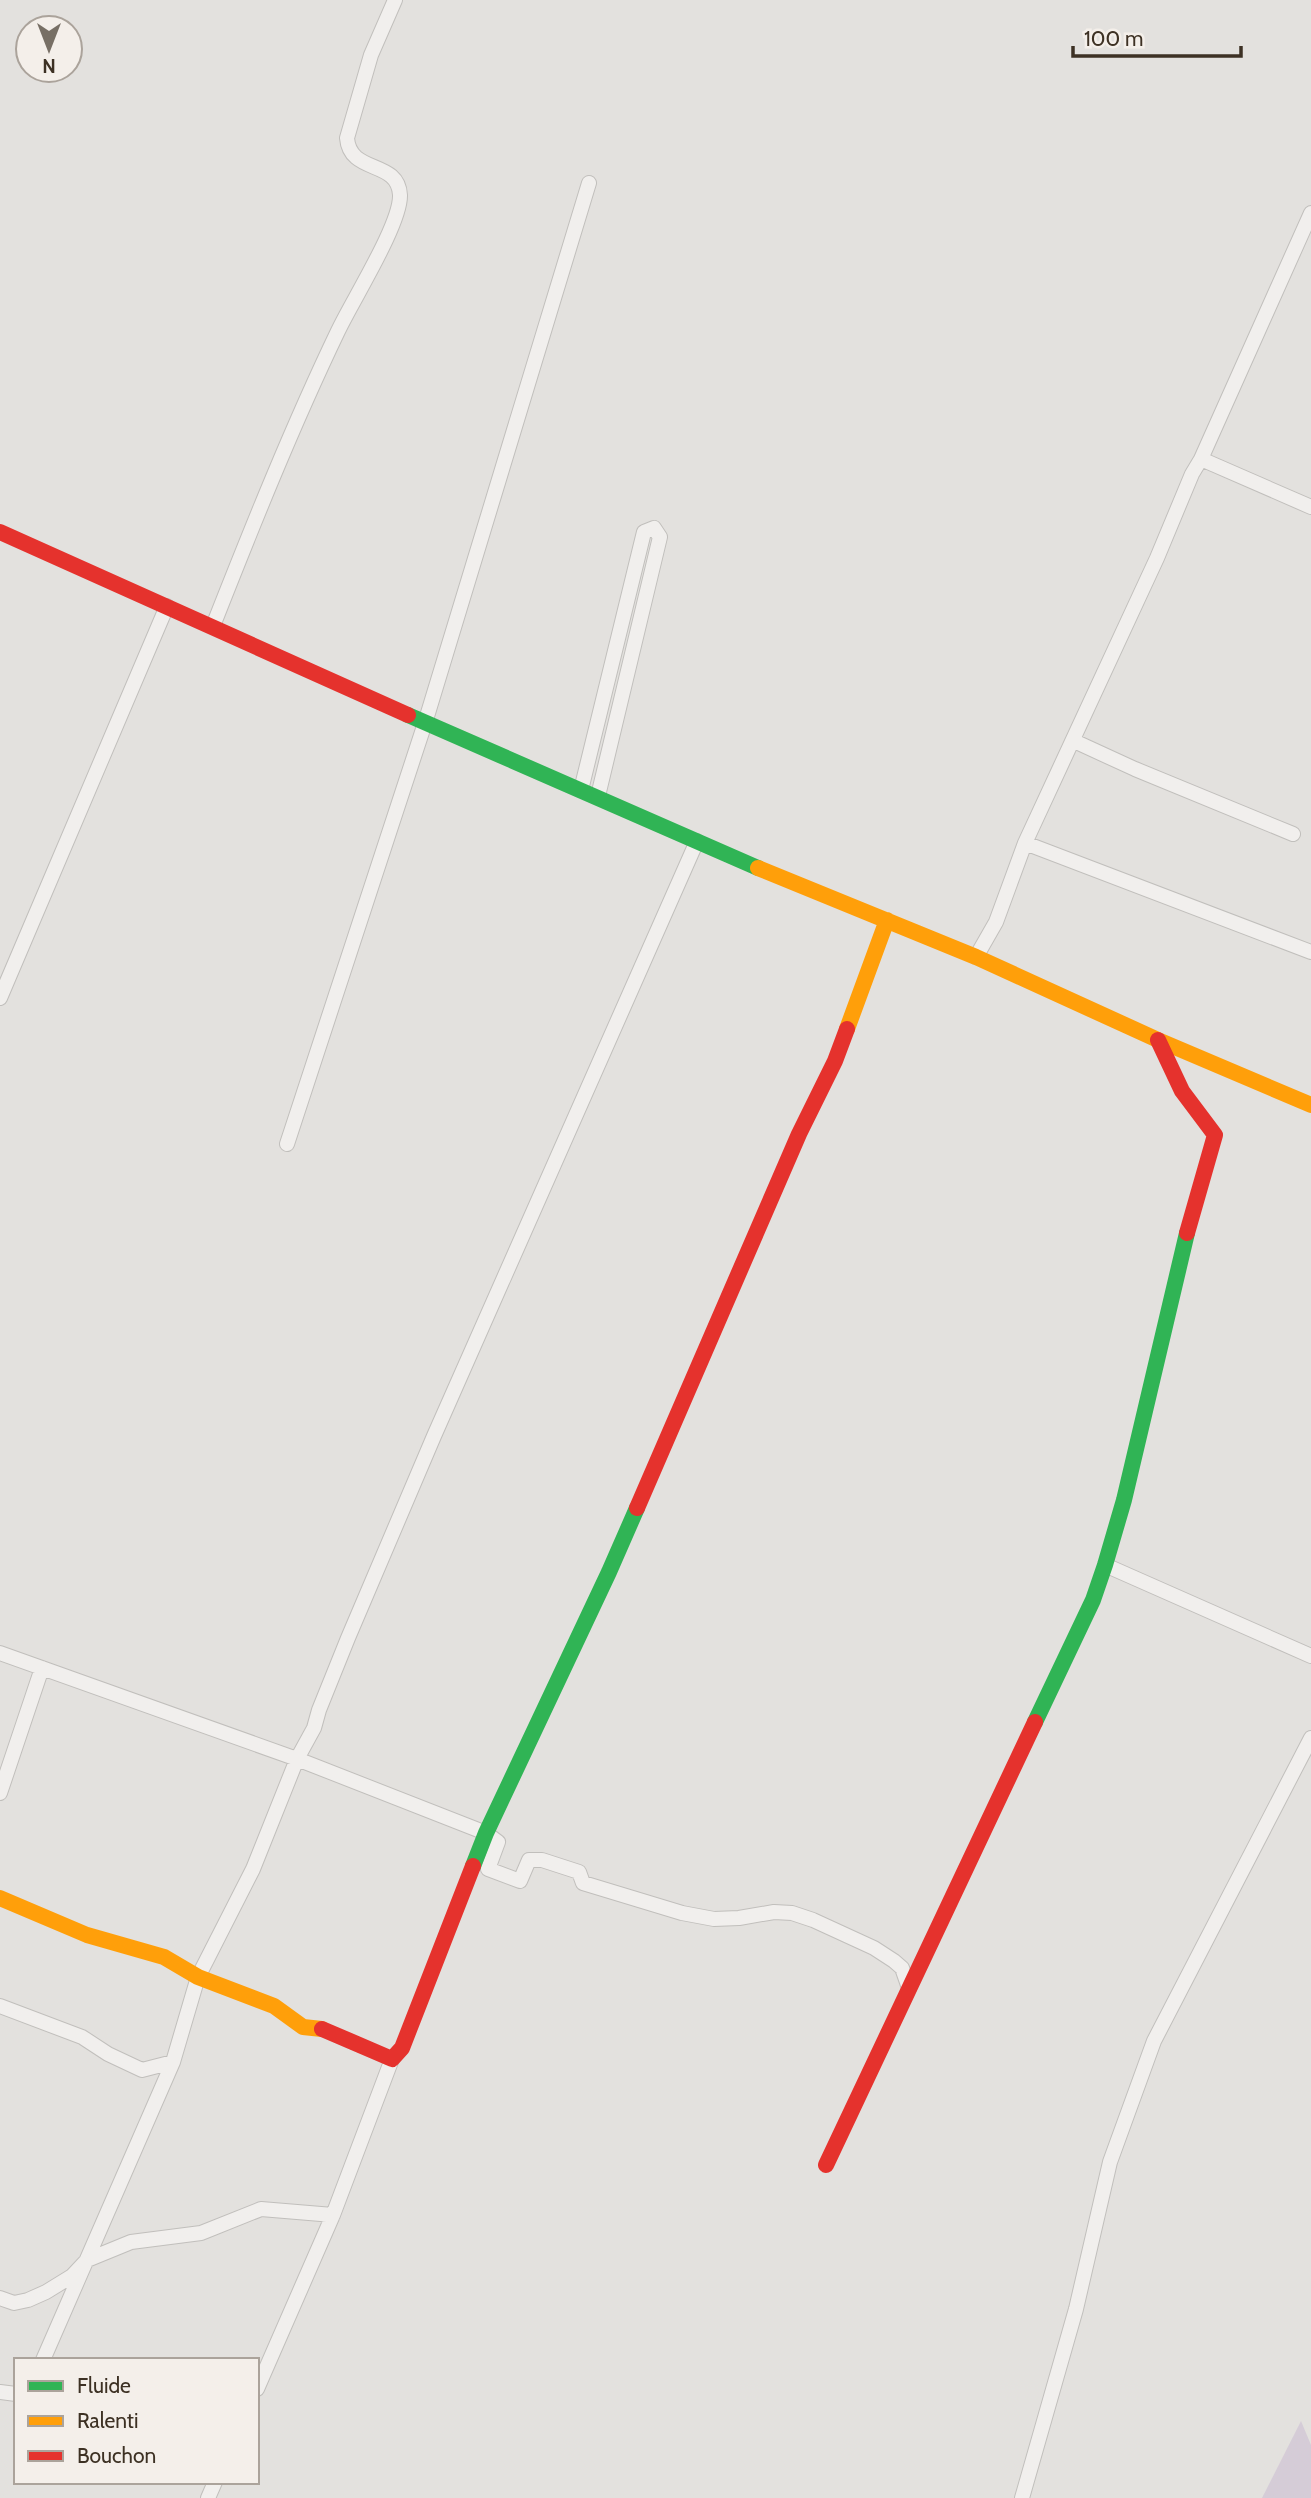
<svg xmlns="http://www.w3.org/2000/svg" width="1311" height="2498" viewBox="0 0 1311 2498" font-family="Cabin,sans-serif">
  <rect width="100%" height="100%" fill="#e3e1de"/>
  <path fill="#d5ccd7" d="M1301,2421L1311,2445V2498H1262Z"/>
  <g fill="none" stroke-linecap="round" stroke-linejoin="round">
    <g stroke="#c1bfbc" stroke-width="16">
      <path id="street" d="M1201,459L1311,507
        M213,626C252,527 292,427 338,331C352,301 401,224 400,195C398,159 350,175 347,138L371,55L395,0
        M1074,741L1135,769L1293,834
        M581,790L644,532L654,528L660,537L598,796
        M1025,843L1311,952
        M976,957L996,922L1025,843L1157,558L1192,474L1201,459L1311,213
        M0,998L167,606
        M287,1144L425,723L589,183
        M1105,1565L1311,1656
        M0,1653L297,1759L314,1728L319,1710L348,1638L434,1436L697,841
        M0,1793L42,1668
        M0,2006L82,2037L108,2054L142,2070L173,2062
        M0,2298L14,2303L28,2300L46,2292L72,2276L87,2260L131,2242L201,2233L261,2209L333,2215
        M43,2360L173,2062L198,1977L253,1869L297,1759L486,1833L498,1842L488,1869L520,1881L529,1860H542L579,1872L583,1883L682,1913L714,1919L739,1918L774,1912L792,1913L813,1920L874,1948L894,1961L902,1968L909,1988
        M257,2389L333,2215L392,2059
        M0,2392L16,2394
        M208,2498L215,2482
        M1022,2498L1076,2309L1110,2162L1154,2041L1311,1738"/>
    </g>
    <use href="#street" stroke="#f1efed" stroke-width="14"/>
    <path stroke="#30b455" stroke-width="16" d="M408,715L758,868
      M1035,1722L1093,1600L1105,1565L1124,1500L1187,1233
      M473,1866L486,1833L609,1572L637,1508"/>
    <path stroke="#ff9f0a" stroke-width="16" d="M758,868L976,957L1158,1040L1311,1105
      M847,1029L887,920
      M0,1898L87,1935L164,1957L198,1977L274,2006L303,2027L322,2029"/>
    <path stroke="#e5322d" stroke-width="16" d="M0,532L408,715
      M1158,1040L1182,1091L1215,1135L1187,1233
      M637,1508L799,1134L835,1061L847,1029
      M322,2029L392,2059L402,2048L473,1866
      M826,2165L1035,1722"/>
  </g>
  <rect x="14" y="2358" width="245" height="126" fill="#f4efea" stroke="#aba39b" stroke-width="2"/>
  <rect x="28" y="2381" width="35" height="10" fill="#30b455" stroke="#aba39b" stroke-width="2"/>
  <text x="77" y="2393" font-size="21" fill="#3d3124">Fluide</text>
  <rect x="28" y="2416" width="35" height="10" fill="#ff9f0a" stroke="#aba39b" stroke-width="2"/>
  <text x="77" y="2428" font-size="21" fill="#3d3124">Ralenti</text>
  <rect x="28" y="2451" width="35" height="10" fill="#e5322d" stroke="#aba39b" stroke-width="2"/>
  <text x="77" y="2463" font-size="21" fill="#3d3124">Bouchon</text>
  <g transform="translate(49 49) rotate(180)"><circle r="33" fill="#f4efea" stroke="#aba39b" stroke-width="2"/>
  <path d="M0-5L12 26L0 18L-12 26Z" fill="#776f65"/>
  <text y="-10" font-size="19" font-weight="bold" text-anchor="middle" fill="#3d3124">N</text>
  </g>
  <path d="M1073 46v10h168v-10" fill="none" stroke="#3d3124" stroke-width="3.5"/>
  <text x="1084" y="46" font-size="21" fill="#3d3124" stroke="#f4efea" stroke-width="5" paint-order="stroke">100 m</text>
</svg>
